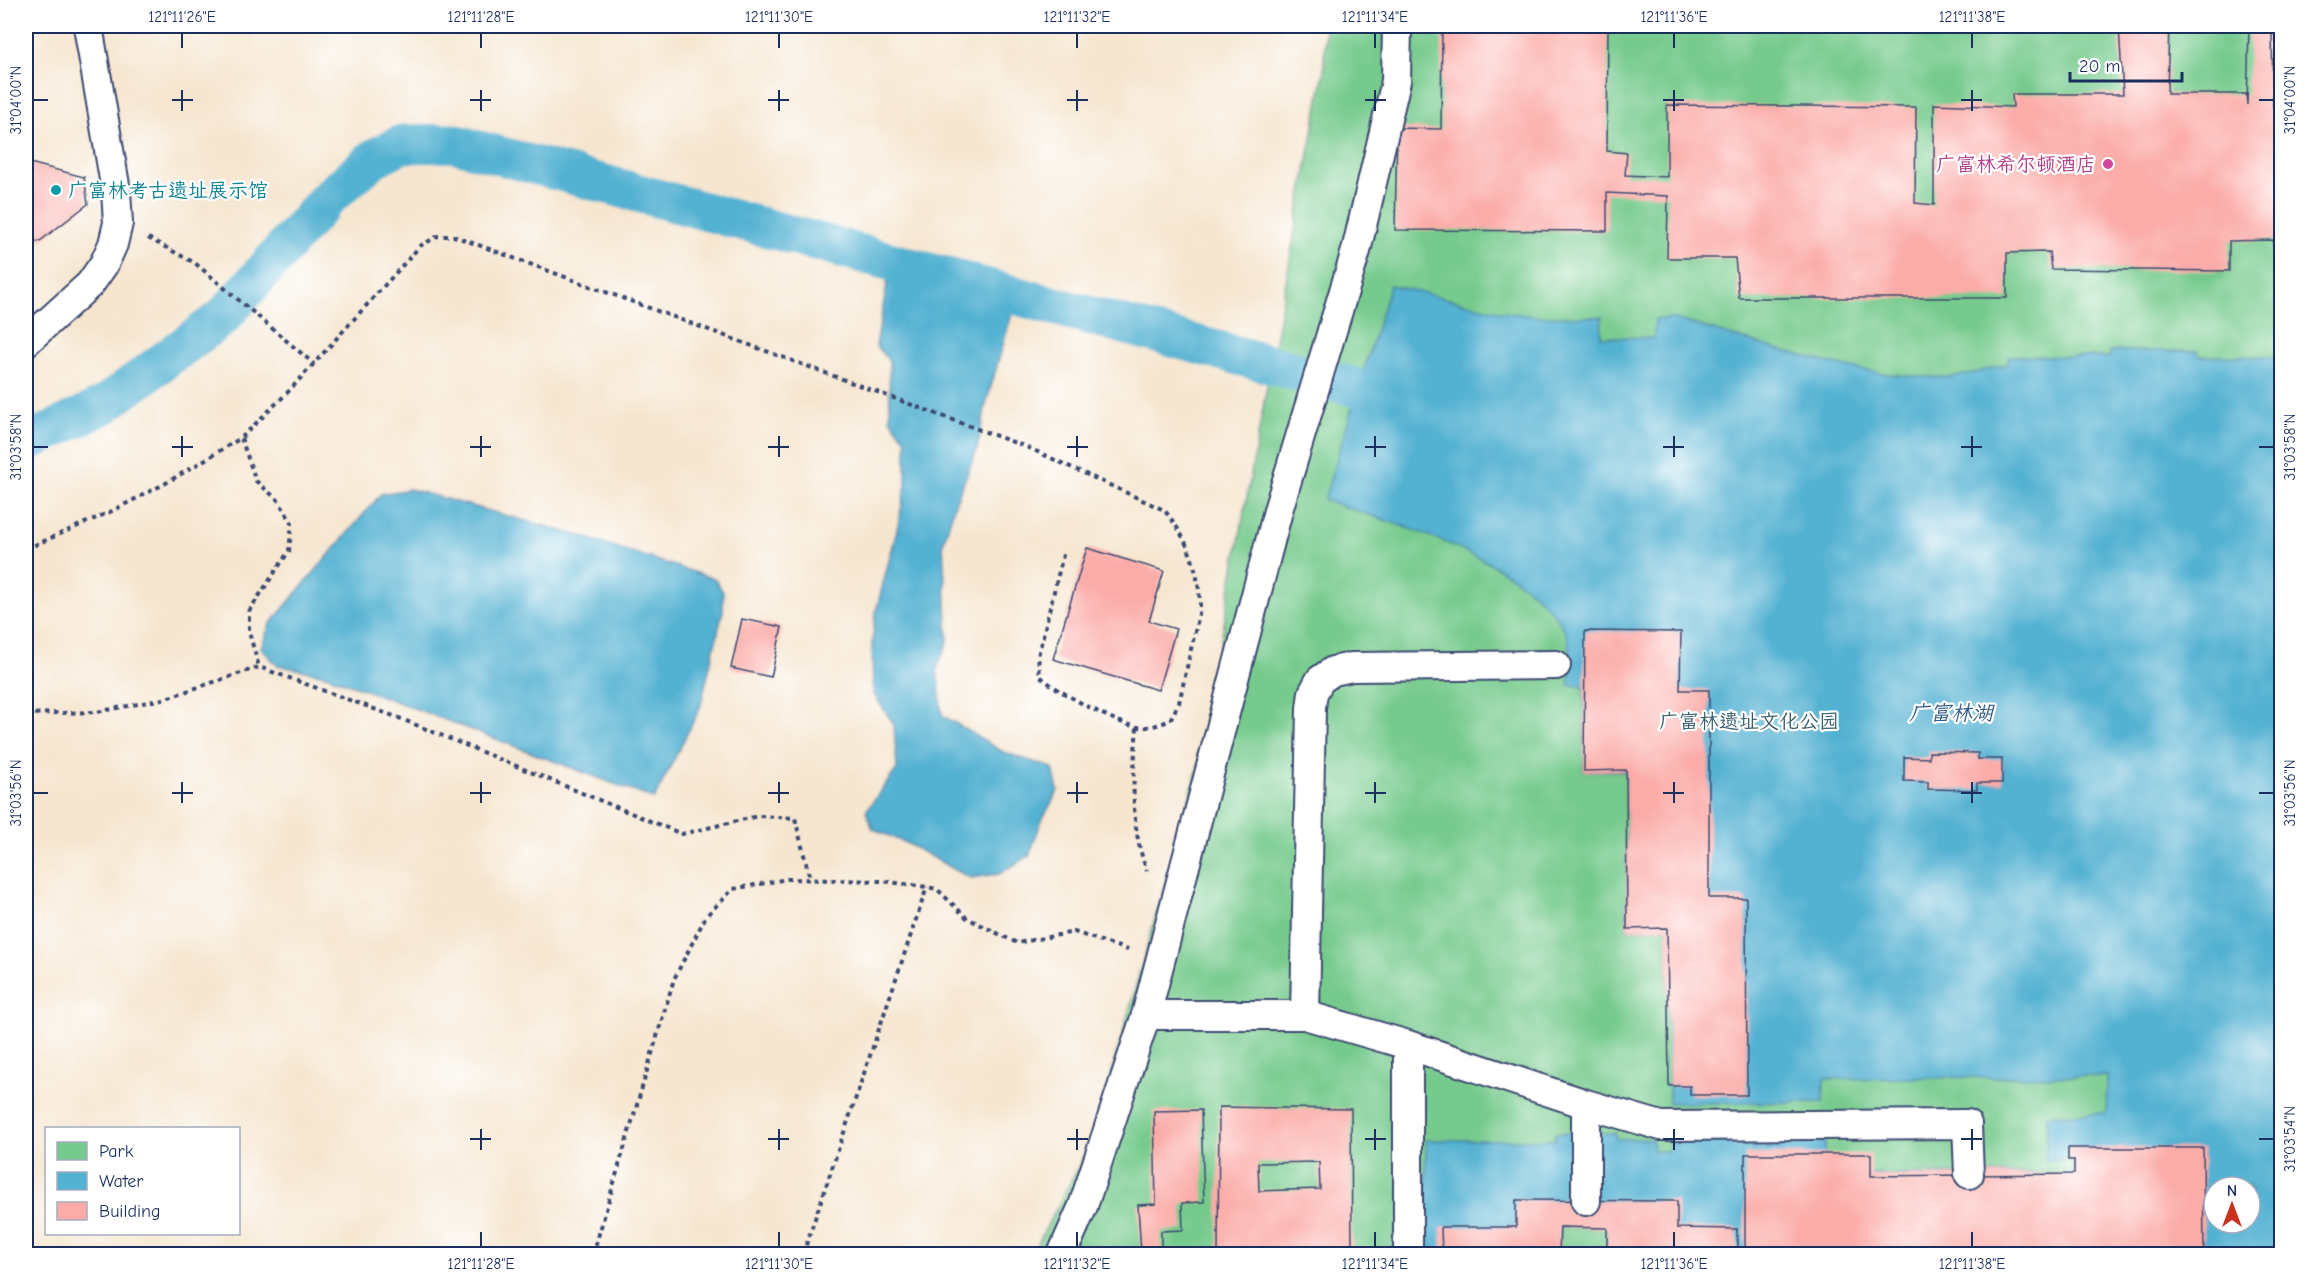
<svg xmlns="http://www.w3.org/2000/svg" width="2307" height="1280" viewBox="0 0 2307 1280" font-family="'Comic Neue','LXGW WenKai TC',sans-serif">
  <rect width="100%" height="100%" fill="#fff"/>
  <filter id="ink" filterUnits="userSpaceOnUse"><feTurbulence type="fractalNoise" baseFrequency=".0167" numOctaves="2"/><feDisplacementMap in="SourceGraphic" scale="12" xChannelSelector="R" yChannelSelector="G"/><feConvolveMatrix kernelMatrix="1 2 1 2 8 2 1 2 1" color-interpolation-filters="sRGB"/></filter>
  <filter id="wash" filterUnits="userSpaceOnUse"><feTurbulence type="fractalNoise" baseFrequency=".008" numOctaves="4" result="noise"/><feDisplacementMap in="SourceGraphic" scale="24" xChannelSelector="R" yChannelSelector="G"/><feGaussianBlur stdDeviation="1.35" result="paint"/><feColorMatrix in="noise" values="0 0 0 0 0 0 0 0 0 0 0 0 0 0 0 0 0 1.4 0 .05"/><feComposite in="paint" operator="in"/></filter>
  <g filter="url(#wash)">
    <rect width="100%" height="100%" fill="#f6e6d0"/>
    <path fill="#76ca8d" stroke="#487c76" stroke-width="1.5" fill-rule="evenodd" d="M1325,26H2281V1254H1032L1092,1141L1198,767L1324,71ZM2214,1187H2250V1223H2214Z"/>
    <path fill="#53b1d1" stroke="#377098" stroke-width="1.5" fill-rule="evenodd" d="M891,262L1017,296L986,404L977,450L956,501L943,543L948,641L937,668L942,715L1003,752L1053,768L1058,791L1042,820L1029,856L999,874L970,878L908,844L873,829L866,811L897,769L894,725L873,693L872,643L876,611L897,530L906,485V440L890,419L889,361L876,346Z
      M1390,285L1502,312L1533,316L1602,317L1601,337L1654,338L1655,319H1675C1760,343 1862,381 1949,377C1969,376 1989,368 2008,364L2009,356L2110,357V351H2198L2199,356L2281,357V1254H1607V1228L1560,1227L1559,1254H1426V1140H1555V1133H1615L1616,1139H1652L1653,1151H1669L1670,1139L1825,1138V1175L2073,1174L2074,1160H2046L2047,1115L2106,1113L2107,1076L1824,1079L1823,1102L1669,1103L1667,928L1627,929L1626,771H1584V686L1569,685C1569,669 1573,646 1565,631C1525,558 1398,525 1324,500ZM2214,1187H2250V1223H2214Z
      M410,489L581,536L715,579L723,592V611L700,708L654,799L326,675L277,665L261,648L270,624L381,494Z"/>
    <g fill="none" stroke-linecap="round" stroke-linejoin="round">
      <path stroke="#53b1d1" stroke-width="39" d="M26,443L104,405L223,317L329,197L374,158L402,144L453,143L1409,402"/>
    </g>
    <g id="blocks">
      <path fill="#fbaca8" fill-rule="evenodd" d="M1442,26H1608L1607,151L1627,153L1625,175L1667,177V105L1916,107L1915,203L1934,205V104L2013,107L2012,94H2123L2119,26H2169L2167,94H2246L2247,105L2249,26H2272L2273,107H2282V294H2277L2273,240L2229,241V271L2051,269L2049,252L2007,253V298H1739L1735,258H1667L1668,196L1607,193V231L1395,230L1397,128L1441,129Z
        M26,162L84,177L88,204L40,241L26,242Z
        M1087,548L1164,571L1149,621L1176,629L1158,690L1053,659Z
        M742,619L782,627L771,677L731,668Z
        M1585,631L1681,632L1680,690H1709V898H1746L1747,1095H1690V1086H1669L1667,928L1627,929L1626,770L1584,771Z
        M1929,752L1978,753V759H2002V783H1977V790L1928,789V782L1904,781V757L1929,758Z
        M1219,1107L1351,1109L1352,1254H1319V1252L1218,1254ZM1319,1162L1320,1189L1259,1191L1258,1163Z
        M1201,1110L1204,1202L1182,1203L1183,1230L1161,1231V1250L1186,1249V1254H1141L1138,1205L1156,1204L1154,1111Z
        M2068,1148H2203L2204,1254H1607V1228L1560,1227L1559,1254H1442L1441,1227H1516V1200L1677,1201V1228L1737,1229V1249H1745V1154H1871V1176L2074,1174V1160H2068Z"/>
    </g>
  </g>
  <g filter="url(#ink)">
    <use href="#blocks" fill-opacity="0" stroke="#3c4a6f" stroke-width="1.5"/>
    <g fill="none" stroke-linecap="round" stroke-linejoin="round">
      <g stroke="#3c4a6f" stroke-width="32">
        <path id="pedestrian" d="M26,342L90,284L104,264L113,244L118,223L116,191L88,26
          M1146,1015H1305L1408,1045L1586,1104L1661,1126L1967,1124L1969,1174
          M1305,1015L1311,708L1313,693L1320,680L1333,671L1352,667L1556,665
          M1586,1104V1201
          M1062,1254L1083,1206L1146,1015L1279,507L1356,251L1396,81L1397,26
          M1408,1254V1045"/>
      </g>
      <path stroke="#3c4a6f" stroke-width="4" stroke-dasharray="4.5 4.5" stroke-linecap="butt" d="M148,238L195,263L314,364
        M241,438L256,481L278,500L292,523L289,551L249,611V632L259,667
        M26,549L112,511L166,483L241,438L290,390L420,246L438,236H454L1029,448L1164,510C1188,537 1200,573 1200,609L1179,703L1170,720C1160,725 1149,728 1138,727C1118,725 1054,690 1040,676L1038,656L1064,551
        M26,714L97,712L163,699L259,667L399,718L682,834L758,816L795,818L810,879
        M1137,727C1133,775 1129,824 1147,871
        M593,1254L674,979L706,916L733,889L787,879L882,881L927,887L937,889L967,918L1017,943L1074,932L1128,950
        M803,1254L927,887"/>
      <use href="#pedestrian" stroke="#fff" stroke-width="28"/>
    </g>
  </g>
  <path fill="none" stroke="#1b2f5e" stroke-width="2" d="M182,33V48M481,33V48M779,33V48M1077,33V48M1375,33V48M1674,33V48M1972,33V48M182,90V111M481,90V111M779,90V111M1077,90V111M1375,90V111M1674,90V111M1972,90V111M33,100H48M172,100H193M470,100H491M768,100H789M1067,100H1088M1365,100H1386M1663,100H1684M1961,100H1982M2259,100H2274M182,436V457M481,436V457M779,436V457M1077,436V457M1375,436V457M1674,436V457M1972,436V457M33,447H48M172,447H193M470,447H491M768,447H789M1067,447H1088M1365,447H1386M1663,447H1684M1961,447H1982M2259,447H2274M182,782V803M481,782V803M779,782V803M1077,782V803M1375,782V803M1674,782V803M1972,782V803M33,793H48M172,793H193M470,793H491M768,793H789M1067,793H1088M1365,793H1386M1663,793H1684M1961,793H1982M2259,793H2274M481,1129V1150M779,1129V1150M1077,1129V1150M1375,1129V1150M1674,1129V1150M1972,1129V1150M470,1139H491M768,1139H789M1067,1139H1088M1365,1139H1386M1663,1139H1684M1961,1139H1982M2259,1139H2274M481,1232V1247M779,1232V1247M1077,1232V1247M1375,1232V1247M1674,1232V1247M1972,1232V1247"/>
  <circle fill="#d1479c" stroke="#fff" stroke-width="2" cx="2108" cy="164" r="6"/>
  <circle fill="#0f9aa8" stroke="#fff" stroke-width="2" cx="56" cy="190" r="6"/>
  <g text-anchor="middle" stroke-width="4.5" stroke-linejoin="round" paint-order="stroke">
    <g font-size="20" fill="#b23c85" stroke="#fff" text-anchor="end">
      <text x="2096" y="171">广富林希尔顿酒店</text>
    </g>
    <g font-size="20" fill="#0d838f" stroke="#fff" text-anchor="start">
      <text x="68" y="197">广富林考古遗址展示馆</text>
    </g>
    <g font-size="20" fill="#365e6c" stroke="#fff">
      <text x="1749" y="728">广富林遗址文化公园</text>
    </g>
    <g font-size="21" font-style="italic" fill="#2f5c86" stroke="#fff">
      <text x="1951" y="720">广富林湖</text>
    </g>
  </g>
  <rect width="2307" height="1280" fill="none" stroke="#fff" stroke-width="66"/>
  <rect x="45" y="1127" width="195" height="108" fill="#ffffff" stroke="#a4acbf" stroke-width="1.5"/>
  <rect x="57" y="1142" width="30" height="18" fill="#76ca8d" stroke="#a4acbf" stroke-width="1.5"/>
  <text x="99" y="1157" font-size="18" fill="#1b2f5e">Park</text>
  <rect x="57" y="1172" width="30" height="18" fill="#53b1d1" stroke="#a4acbf" stroke-width="1.5"/>
  <text x="99" y="1187" font-size="18" fill="#1b2f5e">Water</text>
  <rect x="57" y="1202" width="30" height="18" fill="#fbaca8" stroke="#a4acbf" stroke-width="1.5"/>
  <text x="99" y="1217" font-size="18" fill="#1b2f5e">Building</text>
  <g transform="translate(2232 1205)"><circle r="28" fill="#ffffff" stroke="#a4acbf" stroke-width="1.5"/>
  <path d="M0-4.5L10 22L0 15L-10 22Z" fill="#c8321e"/>
  <text y="-9" font-size="16" font-weight="bold" text-anchor="middle" fill="#1b2f5e">N</text>
  </g>
  <path d="M2070 72v9h112v-9" fill="none" stroke="#1b2f5e" stroke-width="3"/>
  <text x="2079" y="72" font-size="18" fill="#1b2f5e" stroke="#ffffff" stroke-width="4.5" paint-order="stroke">20 m</text>
  <rect x="33" y="33" width="2241" height="1214" fill="none" stroke="#1b2f5e" stroke-width="2"/>
  <g font-size="15" text-anchor="middle" fill="#1b2f5e">
    <text x="182" y="22">121°11'26"E</text>
    <text x="481" y="22">121°11'28"E</text>
    <text x="779" y="22">121°11'30"E</text>
    <text x="1077" y="22">121°11'32"E</text>
    <text x="1375" y="22">121°11'34"E</text>
    <text x="1674" y="22">121°11'36"E</text>
    <text x="1972" y="22">121°11'38"E</text>
    <text transform="translate(16 100) rotate(-90)" y="5">31°04'00"N</text>
    <text transform="translate(2290 100) rotate(-90)" y="5">31°04'00"N</text>
    <text transform="translate(16 447) rotate(-90)" y="5">31°03'58"N</text>
    <text transform="translate(2290 447) rotate(-90)" y="5">31°03'58"N</text>
    <text transform="translate(16 793) rotate(-90)" y="5">31°03'56"N</text>
    <text transform="translate(2290 793) rotate(-90)" y="5">31°03'56"N</text>
    <text transform="translate(2290 1139) rotate(-90)" y="5">31°03'54"N</text>
    <text x="481" y="1269">121°11'28"E</text>
    <text x="779" y="1269">121°11'30"E</text>
    <text x="1077" y="1269">121°11'32"E</text>
    <text x="1375" y="1269">121°11'34"E</text>
    <text x="1674" y="1269">121°11'36"E</text>
    <text x="1972" y="1269">121°11'38"E</text>
  </g>
</svg>
